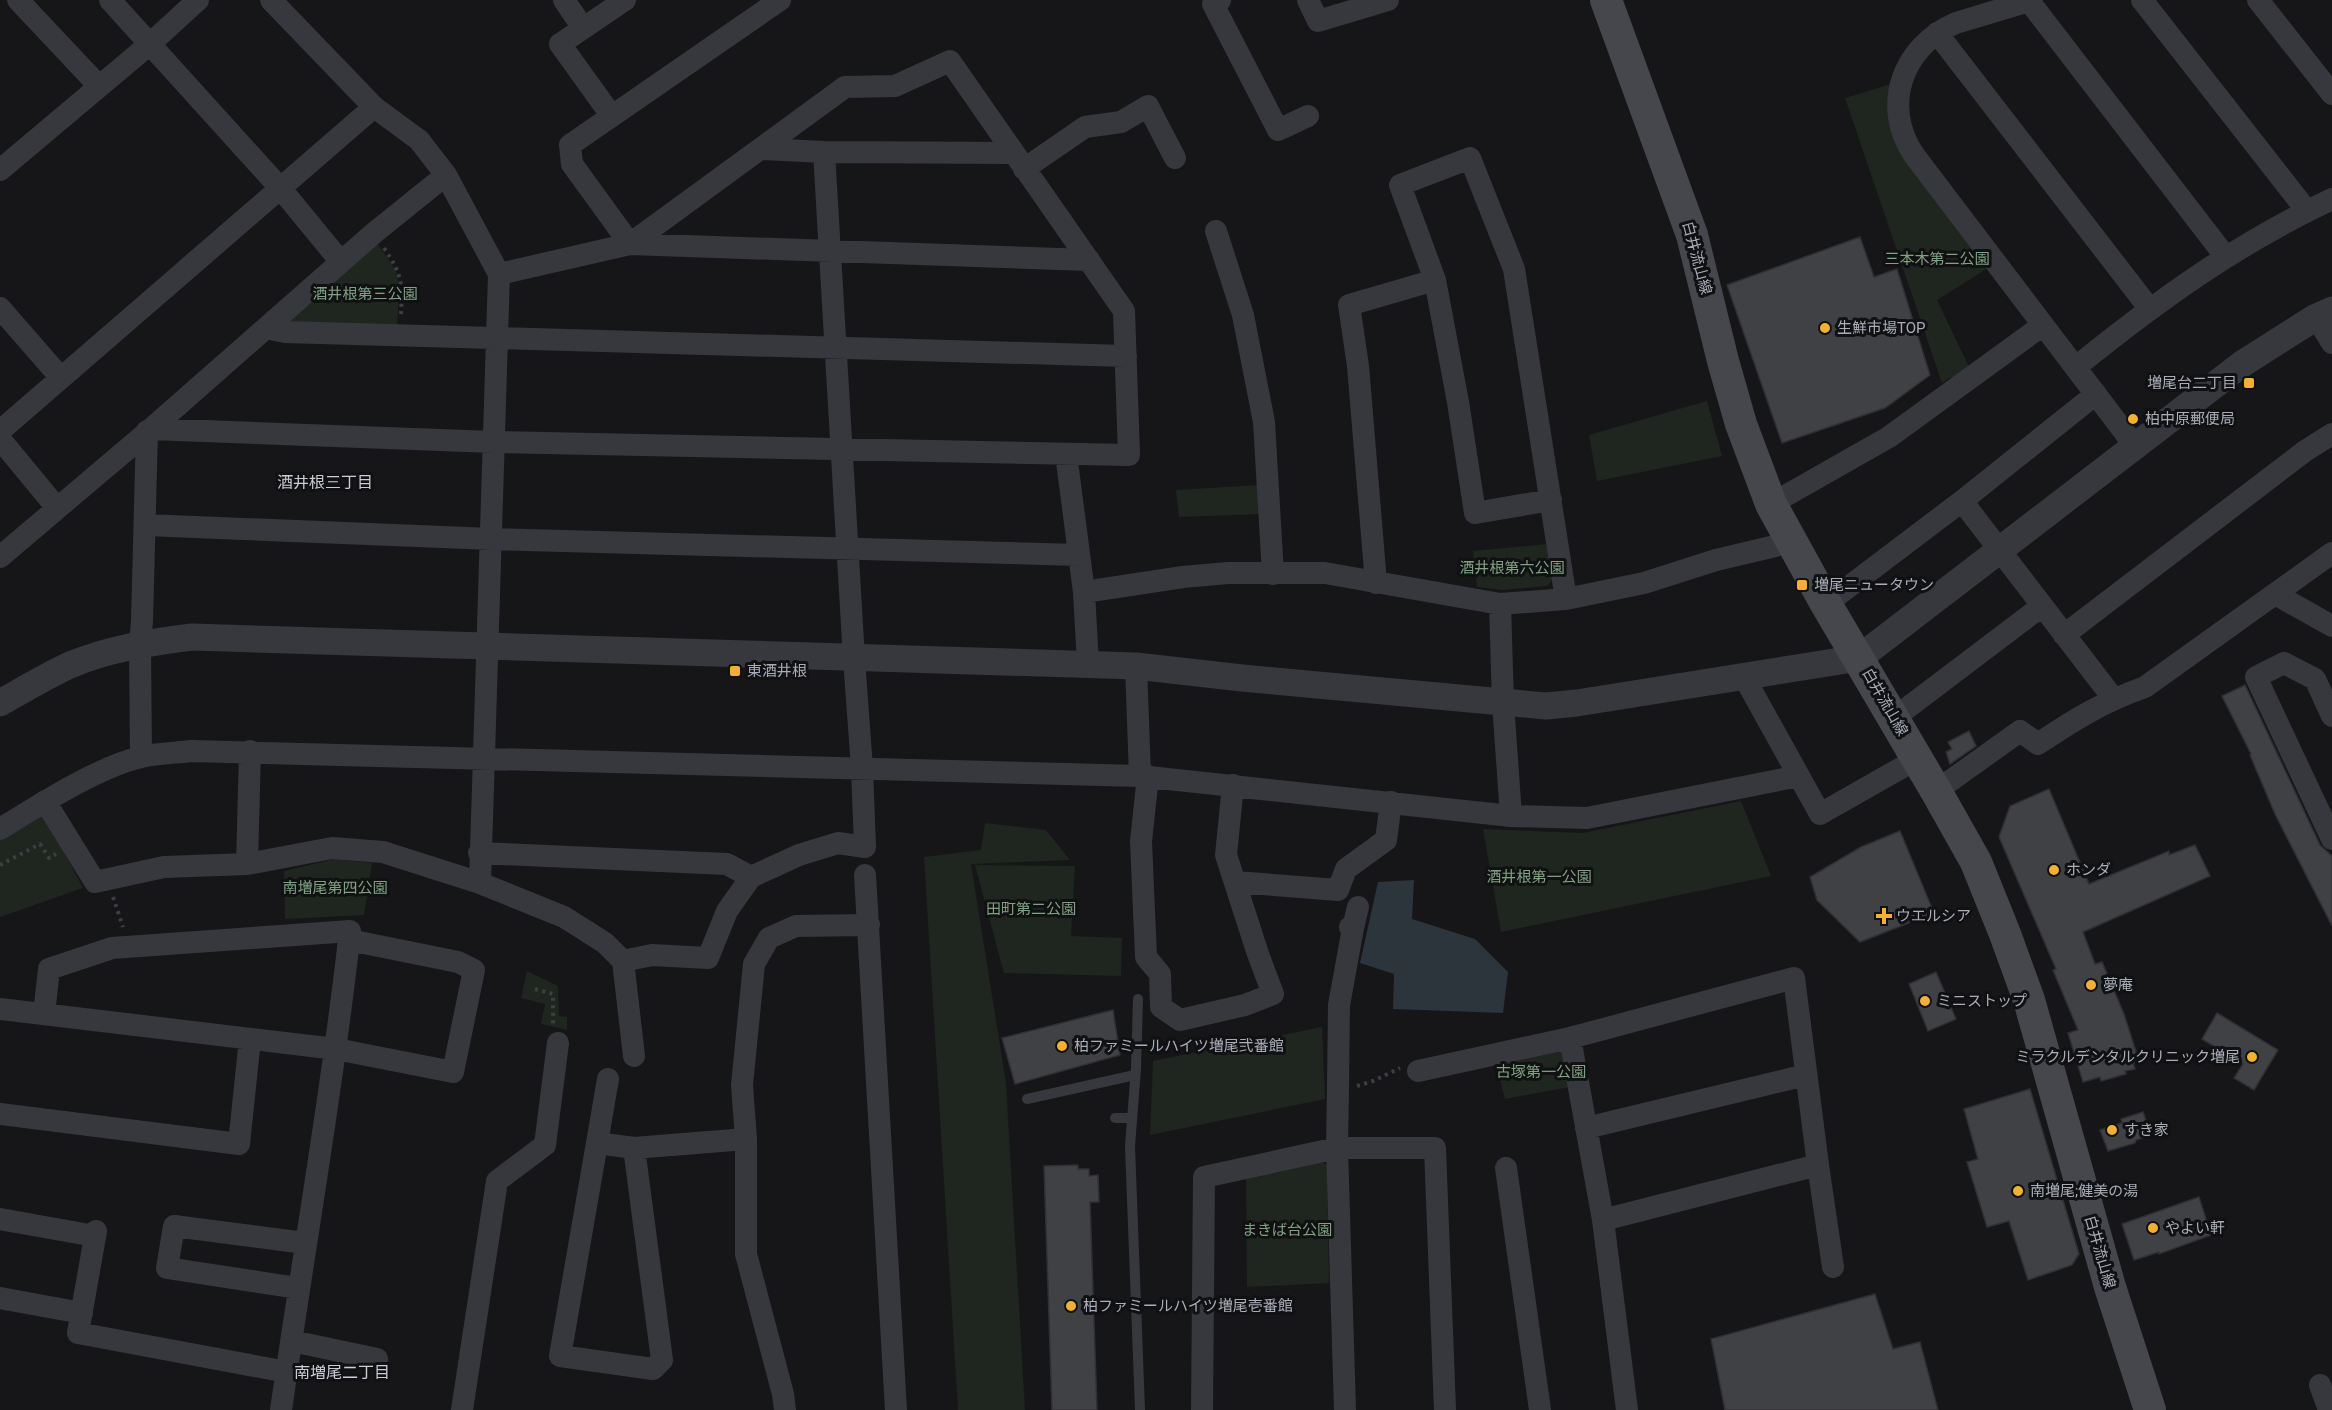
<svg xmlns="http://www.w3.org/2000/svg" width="2332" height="1410" viewBox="0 0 2332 1410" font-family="Roboto,'Noto Sans JP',sans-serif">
  <rect width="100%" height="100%" fill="#161618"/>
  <path fill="#1e261f" d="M1891,84L1889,101L1988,268L1937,300L1970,369L1956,380L1951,377L1942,383L1845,98Z
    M375,240L396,271L399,286L397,329L289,326L286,318Z
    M1707,401L1722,456L1597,481L1589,435Z
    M1260,485V514L1179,517L1176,490Z
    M1549,544L1554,578L1547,586L1502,590L1477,587L1473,551Z
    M1741,801L1771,876L1501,932L1483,829L1583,833Z
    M39,815L45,816L83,888L0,917V837Z
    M985,823L1046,830L1070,860L971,864L1006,1083L1025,1410H958L924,857L981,850Z
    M334,859L372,863L364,915L285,919L284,871Z
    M975,865L1075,866L1071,936L1122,938L1121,976L1004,973Z
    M527,971L558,986L559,1016L567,1017V1030L541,1024L545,1004L521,998Z
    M1322,1027L1325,1099L1150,1135L1153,1061Z
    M1557,1048L1564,1053L1570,1087L1505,1099L1495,1062Z
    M1320,1161L1327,1165L1329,1283L1247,1287L1246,1176Z"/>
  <path fill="#2c353c" d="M1414,880L1412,919L1475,939L1508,972L1503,1013L1393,1009L1394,974L1360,963L1378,882Z"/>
  <path fill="#404145" stroke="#303034" stroke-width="1.5" d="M1860,237L1874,277L1897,269L1930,375L1885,408L1782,443L1727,285Z
    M2245,685L2320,845L2332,856V926L2275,814L2250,755L2251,754L2222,696Z
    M1969,731L1976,746L1950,764L1946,752L1952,749L1948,742Z
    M2049,789L2089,884L2169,851V855L2195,845L2210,876L2083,932L2095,964L2102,962L2124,1014L2139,1061L2133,1063L2135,1069L2125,1071L2126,1074L2101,1081L2100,1077L2083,1082L2068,1033L2078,1030L2053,970L2056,969L1999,837L2010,806Z
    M1900,831L1934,913L1860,942L1817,900L1810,877L1861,847Z
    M1936,972L1956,1019L1928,1031L1909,984Z
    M1113,1010L1120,1055L1015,1084L1002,1038Z
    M2217,1013L2278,1050L2254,1090L2234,1078L2243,1064L2202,1039Z
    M2030,1089L2079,1254L2072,1265L2028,1280L2009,1221L1987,1227L1967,1162L1978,1159L1964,1109Z
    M2143,1112L2151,1135L2136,1140L2135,1143L2108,1151L2100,1130L2122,1123L2121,1119Z
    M1078,1165V1169H1089V1176L1098,1175L1099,1202H1090L1097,1410H1052L1044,1166Z
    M2199,1197L2211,1235L2159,1254V1252L2134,1260L2122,1224Z
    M1875,1294L1893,1349L1920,1342L1938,1410H1725L1711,1339Z"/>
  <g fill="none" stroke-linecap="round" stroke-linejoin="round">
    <path stroke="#3d3f44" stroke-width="4" stroke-dasharray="3 4.5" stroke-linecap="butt" d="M384,248C404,278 402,283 401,317
      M0,865L40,844L49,858L56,854
      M113,897L123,927
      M535,989L553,994V1025
      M1357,1086L1373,1081L1400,1068"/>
    <path stroke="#37383d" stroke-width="10" d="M1138,999L1136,1069L1130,1146L1140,1410
      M1027,1099L1135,1075
      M1115,1118H1132"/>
    <path stroke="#37383d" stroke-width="22" d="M18,0L98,85
      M110,0L281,189L341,262
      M271,0L374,107L419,140L446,175L499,274L480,883
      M564,0L583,28
      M780,0L570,145L572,164L630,244L1089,260
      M1220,0L1213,4L1278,130L1308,116
      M1308,0L1318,21L1388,0
      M2032,0L1956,23C1902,46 1881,106 1914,155L2135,446
      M2142,0L2307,211
      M2258,0L2332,94
      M2029,1L2225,256
      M1937,33L2149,308
      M611,115L560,44L625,0
      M760,149L824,152L1013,153
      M1024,169L1085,127L1121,122L1148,106L1175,158
      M0,170L151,43L198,0
      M1216,231L1243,315L1264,422L1273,574
      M0,308L61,378
      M2316,317L2332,343
      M266,328L285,332L1126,356
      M2076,367C2156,302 2238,243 2332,199
      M151,429L493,442L1129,455L1124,311L950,61L895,86L845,87L630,244L499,274
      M0,431L374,107
      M0,439L57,508
      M1066,454L1084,592L1088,665
      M1551,500L1475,513L1458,402L1435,280L1400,185L1470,158L1514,269L1566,599
      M1962,501L2113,698
      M1771,504L1889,437L2043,325
      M146,525L492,539L1079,555
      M0,557L151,429L374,233L446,175
      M1376,583L1358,366L1349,305L1435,280
      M1084,592L1183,577L1228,573H1325L1500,604L1566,599L1644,583L1716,560L1792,542
      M2275,594L2332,626
      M1500,604L1503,703L1511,816
      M1826,604L1962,501L2096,394
      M2064,635L2305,451L2332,434
      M1136,666L1140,776
      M1744,677L1820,814L1917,759
      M2332,716L2315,679L2284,663L2256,677L2332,839
      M1894,718L2042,606
      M141,757L140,645L142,621L147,431
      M1148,776L1141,841L1146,957L1160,974L1161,1007L1180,1020L1245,1005L1273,994L1258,954L1226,855L1233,785
      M1936,791L2020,731L2038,744C2075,719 2103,702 2145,687L2332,553
      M45,801L95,882L164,867L247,864L332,848L383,852L480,883L564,917L605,943L623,961L634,1056
      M0,829C39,805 98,767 141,757C157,753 176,753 192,751L1140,776L1511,816L1587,818L1799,776
      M479,853L727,864L751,877L799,855L838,843L865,847L862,768L854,659L824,152
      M247,864L250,751
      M865,875L896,1410
      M1236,882L1338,890L1346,869L1386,840L1391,802
      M1350,927L1353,928L1358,907
      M623,961L652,955L708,958L727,911L751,877
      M0,1009L336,1049L453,1072L474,970L458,962L349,940
      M44,1014L49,969L112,948L350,931C332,1091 304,1250 281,1410
      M1570,1038L1603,1220L1627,1410
      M1418,1071L1570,1038L1794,978L1818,1165L1603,1220
      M0,1114L239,1144L250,1039
      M1586,1128L1806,1075
      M597,1143L608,1079
      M634,1148L597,1143L560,1356L653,1369L662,1360L634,1148L746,1139
      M1818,1165L1833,1267
      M1506,1168L1540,1410
      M0,1219L95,1236
      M96,1231L78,1333L287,1372
      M298,1288L167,1268L174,1226L305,1243
      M0,1298L82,1313
      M292,1341L377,1359
      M2320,1385L2329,1410
      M462,1410L497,1181L545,1145L558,1043
      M785,1410L783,1394L746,1254V1139L742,1085L754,964L769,938L796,926L869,925
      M1202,1410L1204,1177L1337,1148H1435L1445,1410
      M1345,1410L1337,1148L1338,1087L1339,1005L1353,928"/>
    <path stroke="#37383d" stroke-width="27" d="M0,703C23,690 46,676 70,665C108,649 151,642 192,637L1136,666L1242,678L1546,706L1577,703L1859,658L2242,364L2316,317L2332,310"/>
    <path stroke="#45474d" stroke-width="32" d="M1606,0L1692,235L1723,361L1741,424L1771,504L1826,604L1936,791L1976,862L2005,934L2029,1000L2110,1287L2150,1410"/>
  </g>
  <g fill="#f2b134" stroke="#111113" stroke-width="2">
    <circle cx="1825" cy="328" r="6"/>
    <rect x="2243" y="377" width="12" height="12" rx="3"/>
    <circle cx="2133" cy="419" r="6"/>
    <rect x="1796" y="579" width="12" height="12" rx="3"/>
    <rect x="729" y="665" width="12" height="12" rx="3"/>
    <circle cx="2054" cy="870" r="6"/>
    <path d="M1881 907h6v6h6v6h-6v6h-6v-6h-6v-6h6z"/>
    <circle cx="2091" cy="985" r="6"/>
    <circle cx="1925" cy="1001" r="6"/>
    <circle cx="1062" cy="1046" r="6"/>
    <circle cx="2252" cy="1057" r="6"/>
    <circle cx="2112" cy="1130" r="6"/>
    <circle cx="2018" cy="1191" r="6"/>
    <circle cx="2153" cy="1228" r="6"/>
    <circle cx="1071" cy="1306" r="6"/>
  </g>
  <g text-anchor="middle" stroke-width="6" stroke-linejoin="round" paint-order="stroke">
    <g font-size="15" fill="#a8adb8" stroke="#111113">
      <text transform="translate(1697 258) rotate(75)" y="5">白井流山線</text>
      <text transform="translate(1885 702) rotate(60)" y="5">白井流山線</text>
      <text transform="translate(2100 1252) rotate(74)" y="5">白井流山線</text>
    </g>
    <g font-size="15" fill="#7fa381" stroke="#111113">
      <text x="1937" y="264">三本木第二公園</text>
      <text x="365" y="299">酒井根第三公園</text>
      <text x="1512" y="573">酒井根第六公園</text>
      <text x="1539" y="882">酒井根第一公園</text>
      <text x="335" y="893">南増尾第四公園</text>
      <text x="1031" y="914">田町第二公園</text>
      <text x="1541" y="1077">古塚第一公園</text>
      <text x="1287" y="1235">まきば台公園</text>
    </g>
    <g font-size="15" fill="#a8adb8" stroke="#111113" text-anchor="start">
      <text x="1837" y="333">生鮮市場TOP</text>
      <text x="2237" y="388" text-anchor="end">増尾台二丁目</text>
      <text x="2145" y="424">柏中原郵便局</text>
      <text x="1814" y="590">増尾ニュータウン</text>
      <text x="747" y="676">東酒井根</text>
      <text x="2066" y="875">ホンダ</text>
      <text x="1896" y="921">ウエルシア</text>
      <text x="2103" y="990">夢庵</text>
      <text x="1937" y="1006">ミニストップ</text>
      <text x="1074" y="1051">柏ファミールハイツ増尾弐番館</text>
      <text x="2240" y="1062" text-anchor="end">ミラクルデンタルクリニック増尾</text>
      <text x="2124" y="1135">すき家</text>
      <text x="2030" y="1196">南増尾;健美の湯</text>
      <text x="2165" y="1233">やよい軒</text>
      <text x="1083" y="1311">柏ファミールハイツ増尾壱番館</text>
    </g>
    <g font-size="16" fill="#c9ccd4" stroke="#111113">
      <text x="325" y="488">酒井根三丁目</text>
      <text x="342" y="1378">南増尾二丁目</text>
    </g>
  </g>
</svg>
